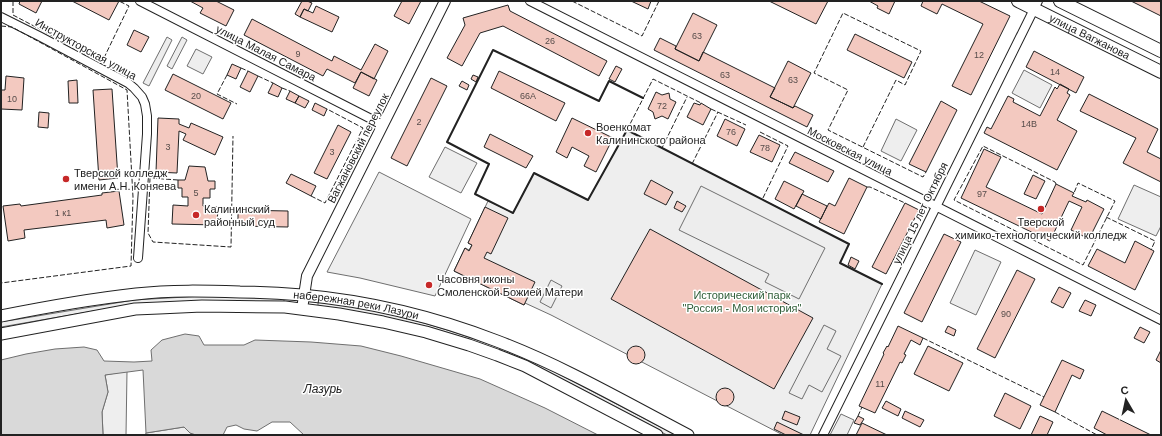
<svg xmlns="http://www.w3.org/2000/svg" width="1162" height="436" viewBox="0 0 1162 436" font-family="Helvetica,sans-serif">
  <rect width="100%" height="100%" fill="#fff"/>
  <path fill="#eee" stroke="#6f6f6f" d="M196,49L212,57L203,74L187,66Z
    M896,119L917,130L901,161L881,151Z
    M627,130L849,244L840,263L882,284L810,435H783L551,315L525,303L524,305L454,271L465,248L469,250L472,245L468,243L488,201L513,213L534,173L588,200Z
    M445,147L477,163L461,193L429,177Z
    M379,172L471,219L435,296L360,278L327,272Z
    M1134,185L1161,197V226L1156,236L1118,219Z
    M203,296L284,299V303L203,301L171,302L134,304L1,327V322L134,300Z
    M318,301C331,303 344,305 357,307C406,316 452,331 498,347L501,349L500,352L318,306Z
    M530,359L676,435H667L573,385L529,363L528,360Z
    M127,371L126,435H102L103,434L102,412L108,392L105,375Z
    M184,427L190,433L196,435H145L146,433Z"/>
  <path fill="#ededed" stroke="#6f6f6f" d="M167,37L172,40L149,86L143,83Z
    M182,37L187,40L172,69L167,66Z
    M1024,70L1052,85L1040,108L1012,93Z
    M701,186L825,248L799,299L765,282L769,274L679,230Z
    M975,250L1001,262L976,315L950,303Z
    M551,280L562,286L551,308L540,302Z
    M824,325L836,331L827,349L841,356L822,392L809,385L802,399L789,393Z
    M841,414L854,420L847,435H830Z"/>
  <path fill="#d9d9d9" stroke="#6f6f6f" d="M185,334L199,336L204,345H244L255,340L311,342L361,346L401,356L480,379L545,408L598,435H304L290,422H272L257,431L244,429L236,425L227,427L223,435H196L190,433L184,427L146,433L143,370L105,375L108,392L102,412L103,435H1V360L26,354L55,349L84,347L97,350L104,361L134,362L152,361L151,350L162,340Z"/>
  <path fill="#f3c9c0" stroke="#222" d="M20,1H42L36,13L19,4Z
    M72,1H119L109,20Z
    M190,1H216L234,10L226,26L200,13L203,8Z
    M302,1H307L312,3L308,11L304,9L300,17L295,14Z
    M402,1H421L409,24L394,16Z
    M631,1H651L648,9Z
    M769,1H807L808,2L809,1H828L816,24Z
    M869,1H895L889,14L877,8L878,6Z
    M923,1H979L1010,16L971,95L952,86L983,24L942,4L937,14L921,6Z
    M1131,1H1161V16Z
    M508,5L510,11L607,61L599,76L503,26L480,33L462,66L447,58L465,25L463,18Z
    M316,6L339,17L332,32L300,17L304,9L313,13Z
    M693,13L717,25L699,61L675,49Z
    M252,19L332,61L334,56L361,70L375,44L388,51L374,79L361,72L355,83L327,69L323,76L244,35Z
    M134,30L149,37L141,52L127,45Z
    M855,34L912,62L904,78L847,50Z
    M660,38L676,46L675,49L699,61L703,52L775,88L770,97L793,108L795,106L813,115L807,127L654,50Z
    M1034,51L1084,77L1076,93L1026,67Z
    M788,61L811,73L793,108L770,97Z
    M232,64L241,68L236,79L227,75Z
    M616,66L622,69L615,82L609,79Z
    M248,71L258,76L250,92L240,87Z
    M499,71L565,103L556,121L491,88Z
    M361,72L377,80L369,96L353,88Z
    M173,74L231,103L223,119L165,90Z
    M473,75L478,77L476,82L471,79Z
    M6,76L24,78L22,110L1,109V90H5Z
    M431,78L447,86L407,166L391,158Z
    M77,80L78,103H69L68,81Z
    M462,81L469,85L467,90L459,86Z
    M273,83L282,88L278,97L268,93Z
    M1060,84L1069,89L1067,93L1070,95L1057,120L1077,131L1057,170L984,133L987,127L991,129L1008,96L1014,99L1013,102L1040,116L1055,87L1057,89Z
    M112,89L118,178L99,180L93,90Z
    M290,91L299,96L295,103L286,99Z
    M656,92L662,95L669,93L670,99L676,102L668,119L662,116L655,119L653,112L648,109Z
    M1089,94L1158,129L1147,152L1161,159V182L1123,163L1136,138L1080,111Z
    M299,96L309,101L305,108L295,103Z
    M941,101L957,110L926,172L909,164Z
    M315,103L327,109L324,116L312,110Z
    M694,103L700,105L701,103L711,109L703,125L687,117Z
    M39,112L49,113L48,128L38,127Z
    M158,118L179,119V124L189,128L191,123L223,137L215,155L183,140L186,134L179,131L177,173L156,172Z
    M572,118L613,138L596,172L584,166L589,156L572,147L567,158L556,152Z
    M725,119L745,129L737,146L717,136Z
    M338,125L351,132L327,179L314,173Z
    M490,134L533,156L526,168L484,147Z
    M759,135L780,145L772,162L750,152Z
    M984,149L1001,157L986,187L1042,214L1056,184L1074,193L1072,196L1086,202L1087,200L1104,209L1089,239L1071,230L1082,207L1069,201L1050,241L961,198Z
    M795,152L834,171L828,182L789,163Z
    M189,166L205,167L208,181H215V189H210V198H203V206L218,207L217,225L172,224L173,205L188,206V197H182V188H178V180H185Z
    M291,174L316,186L311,196L286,183Z
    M1033,175L1045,181L1036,199L1024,194Z
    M849,178L867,187L844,234L819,222L829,203L835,206Z
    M651,180L673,192L666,205L644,194Z
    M784,181L804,191L794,209L775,199Z
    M119,191L124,225L107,228L106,220L24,230L25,238L8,241L3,206L20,204L21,206L102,195V193Z
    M802,194L827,206L821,219L796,206Z
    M677,201L686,206L682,212L674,208Z
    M905,203L919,210L886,274L872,267Z
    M485,207L508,218L491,254L487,252L484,258L535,282L524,305L454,271L465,248L469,251L472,245L468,243Z
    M238,210L288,211V227L238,226Z
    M650,229L813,318L774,389L611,299Z
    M944,234L961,242L922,322L904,313Z
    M1135,241L1154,251L1135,290L1088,266L1097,249L1125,263Z
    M851,257L859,261L855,269L848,265Z
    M1017,270L1035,279L995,358L977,349Z
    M1059,287L1071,293L1063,308L1051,302Z
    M1085,300L1096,305L1091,316L1079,311Z
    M898,326L923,338L920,345L911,340L904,354L906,355L902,363L900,362L875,413L859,406L884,354L883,353L887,346L888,347Z
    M948,326L956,330L954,336L945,332Z
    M1140,327L1150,332L1144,343L1134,338Z
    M928,346L963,363L949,391L914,374Z
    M627 355a9 9 0 1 1 18 0a9 9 0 1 1-18 0Z
    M1161,350V363L1156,360Z
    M1062,360L1084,370L1080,379L1072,375L1055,412L1040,405Z
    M716 397a9 9 0 1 1 18 0a9 9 0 1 1-18 0Z
    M1005,393L1031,406L1020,429L994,416Z
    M886,401L901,409L898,416L882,408Z
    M785,411L800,417L797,425L782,419Z
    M905,411L924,420L920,427L902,418Z
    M1102,411L1151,435H1107L1094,428Z
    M858,416L864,419L860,425L854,423Z
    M1040,416L1053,422L1047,435H1031Z
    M777,422L804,435H786L774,429Z
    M862,423L887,435H856Z"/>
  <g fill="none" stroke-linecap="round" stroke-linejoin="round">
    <g stroke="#222" stroke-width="10">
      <path id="minor" d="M140,1L383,125
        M530,1L1161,320
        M1,17L39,36L128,83L134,88L142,97L145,104L147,116V134L138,258
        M823,435L1038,1"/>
    </g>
    <g stroke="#222" stroke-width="12">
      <path id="tertiary" d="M302,309L307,276L445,1"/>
    </g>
    <g stroke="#222" stroke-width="13">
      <g id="secondary">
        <path id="s1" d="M1,316C46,307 91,299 136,294C171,290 206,291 240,292C261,292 281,293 302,295C368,301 435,317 497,341C563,366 625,402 688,435"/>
        <path d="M1,334L135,309L159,308L202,306L285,307L339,314L383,322L426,332L469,345L497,355L525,366L657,435"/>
      </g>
    </g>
    <g stroke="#222" stroke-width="14">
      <g id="primary">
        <path id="s2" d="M1018,1L1161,72"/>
        <path d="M1060,1L1161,51"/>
      </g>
    </g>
    <use href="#minor" stroke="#fff" stroke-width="8"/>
    <use href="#tertiary" stroke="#fff" stroke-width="10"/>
    <use href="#secondary" stroke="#fff" stroke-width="11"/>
    <use href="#primary" stroke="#fff" stroke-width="12"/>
    <path stroke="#222" stroke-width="1" stroke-dasharray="5 2" stroke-linecap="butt" d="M13,1V15L102,62L129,6L119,1
      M572,1L642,36L659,1
      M1,26L12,27L127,90L133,197L131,266L1,283
      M241,68L248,71
      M227,75L217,94L237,104
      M258,76L273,83
      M282,88L290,91
      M711,109L746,125
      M627,130L653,79L701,103
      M760,132L788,146L762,200
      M863,147L896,80L905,85L921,51L843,13L814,73L848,90L828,130L923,177L926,172
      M662,148L687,97
      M692,164L718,112
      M178,180L150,178L148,233L153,242L231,247L233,136
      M1056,184L1055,182L983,146L954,200L1083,265L1115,201L1078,183L1074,193
      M867,187H870L905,203
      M311,196L325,203L363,128L327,109
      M218,207L232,208
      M1106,217L1155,241L1151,250
      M923,338L1044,397
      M1055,412L1097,435
      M858,416L862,407"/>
    <path stroke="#222" stroke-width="2" d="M643,98L609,81L599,101L493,50L447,142L489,164L475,194L513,213L534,173L588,200L627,130L849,244L840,263L882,284"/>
  </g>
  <g fill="#c62828" stroke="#fff" stroke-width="1.5">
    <circle cx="588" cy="133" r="4"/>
    <circle cx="66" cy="179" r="4"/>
    <circle cx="1041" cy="209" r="4"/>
    <circle cx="196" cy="215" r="4"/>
    <circle cx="429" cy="285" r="4"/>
  </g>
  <g text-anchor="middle" stroke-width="3" stroke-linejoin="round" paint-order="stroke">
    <g font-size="9" fill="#564c4a">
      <text x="697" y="39">63</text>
      <text x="550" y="44">26</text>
      <text x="298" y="57">9</text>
      <text x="979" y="58">12</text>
      <text x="1055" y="75">14</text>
      <text x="725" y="78">63</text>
      <text x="793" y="83">63</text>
      <text x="196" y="99">20</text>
      <text x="528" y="99">66А</text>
      <text x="12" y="102">10</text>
      <text x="662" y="109">72</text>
      <text x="419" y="125">2</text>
      <text x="1029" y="127">14В</text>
      <text x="731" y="135">76</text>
      <text x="168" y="150">3</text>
      <text x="765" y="151">78</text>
      <text x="332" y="155">3</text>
      <text x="196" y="196">5</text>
      <text x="982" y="197">97</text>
      <text x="63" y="216">1 к1</text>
      <text x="1006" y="317">90</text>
      <text x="880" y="387">11</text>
    </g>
    <g font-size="11" fill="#222" stroke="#fff">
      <text dy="4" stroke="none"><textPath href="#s2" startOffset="80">улица Вагжанова</textPath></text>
      <text transform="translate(86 49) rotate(29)" y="4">Инструкторская улица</text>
      <text transform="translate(266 53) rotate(27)" y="4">улица Малая Самара</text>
      <text transform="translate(358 148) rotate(-63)" y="4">Вагжановский переулок</text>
      <text transform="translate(850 151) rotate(27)" y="4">Московская улица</text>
      <text transform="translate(920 213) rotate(-64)" y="4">улица 15 лет Октября</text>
      <text dy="4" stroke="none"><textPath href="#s1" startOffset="358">набережная реки Лазури</textPath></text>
    </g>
    <g font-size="11" fill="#222" stroke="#fff" text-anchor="start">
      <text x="596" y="131">Военкомат<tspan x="596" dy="13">Калининского района</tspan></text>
      <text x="74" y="177">Тверской колледж<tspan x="74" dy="13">имени А.Н. Коняева</tspan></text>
      <text x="204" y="213">Калининский<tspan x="204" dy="13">районный суд</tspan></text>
      <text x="1041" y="226" text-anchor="middle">Тверской<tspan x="1041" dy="13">химико-технологический колледж</tspan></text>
      <text x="437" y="283">Часовня иконы<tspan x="437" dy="13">Смоленской Божией Матери</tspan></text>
    </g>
    <g font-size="11" fill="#2f5e38" stroke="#fff">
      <text x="742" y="299">Исторический парк<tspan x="742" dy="13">"Россия - Моя история"</tspan></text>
    </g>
    <g font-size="12" font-style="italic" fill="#222" stroke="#fff">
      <text x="323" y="393">Лазурь</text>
    </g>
  </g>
  <rect width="1162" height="436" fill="none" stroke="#222222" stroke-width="4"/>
  <g transform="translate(1126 400) rotate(351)" stroke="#ffffff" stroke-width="3" paint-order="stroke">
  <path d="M0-3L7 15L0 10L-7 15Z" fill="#222222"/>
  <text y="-6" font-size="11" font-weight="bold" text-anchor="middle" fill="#222222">С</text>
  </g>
</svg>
